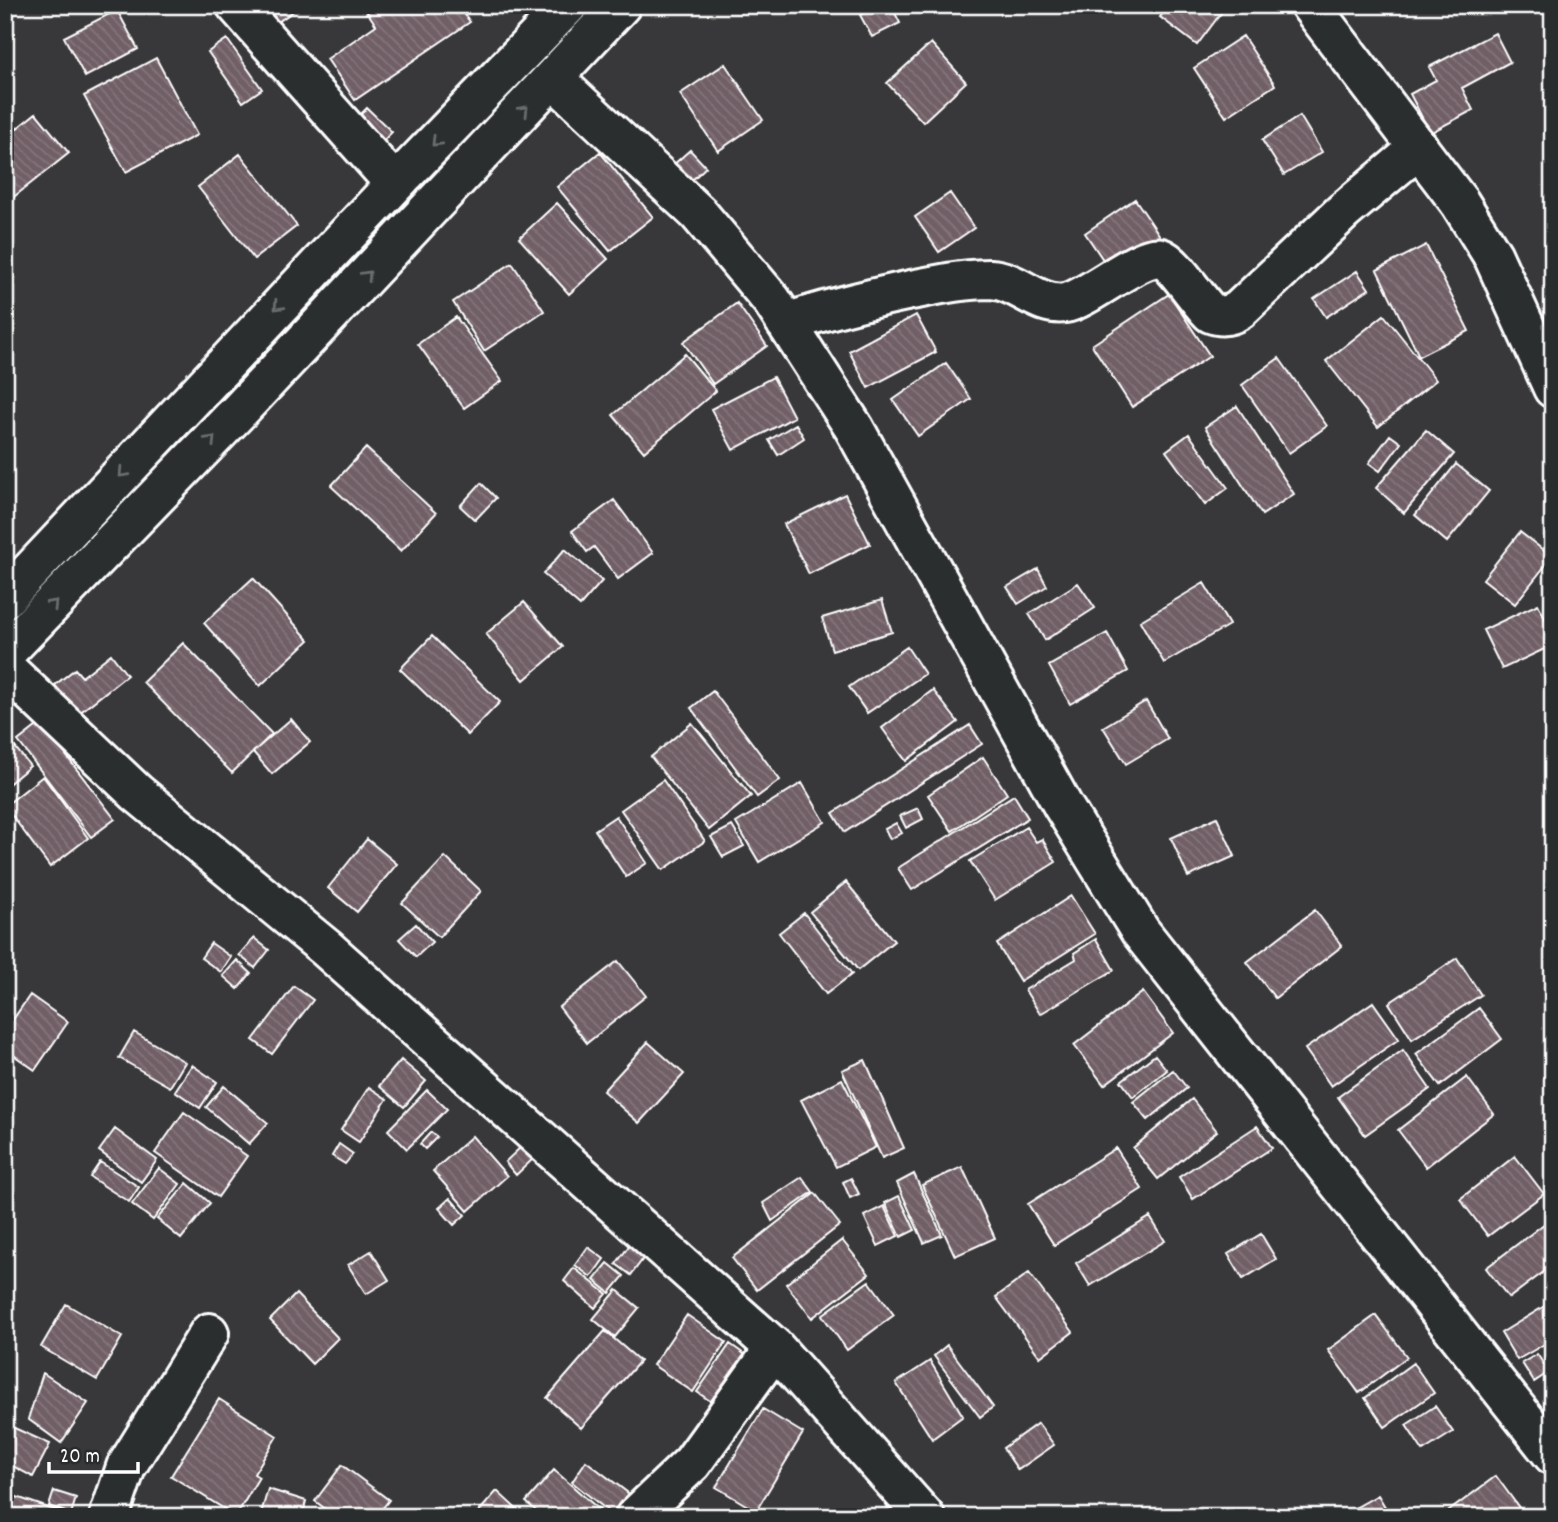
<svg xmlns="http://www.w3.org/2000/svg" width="1558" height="1522" viewBox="0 0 1558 1522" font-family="Dekko,sans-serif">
  <defs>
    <pattern id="building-back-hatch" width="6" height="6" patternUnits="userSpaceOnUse" patternTransform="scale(1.75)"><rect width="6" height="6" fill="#705e65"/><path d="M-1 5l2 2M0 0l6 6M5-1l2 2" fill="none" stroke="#85767c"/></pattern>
  </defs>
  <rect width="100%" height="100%" fill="#383739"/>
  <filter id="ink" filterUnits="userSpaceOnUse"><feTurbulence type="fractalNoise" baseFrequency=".0143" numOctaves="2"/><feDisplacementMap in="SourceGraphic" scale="14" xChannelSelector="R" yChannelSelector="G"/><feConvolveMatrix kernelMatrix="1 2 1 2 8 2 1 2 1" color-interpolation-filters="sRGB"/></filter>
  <g filter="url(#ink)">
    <path fill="url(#building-back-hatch)" stroke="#fff" stroke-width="2" d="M267,5H302L275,24L264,7Z
      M370,5H458L470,22L355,100L327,59L376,25L365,9Z
      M879,5H891L900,23L872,37L860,15Z
      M1169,5H1227L1197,45L1160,17Z
      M117,10L138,49L85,77L64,37Z
      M1495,33L1510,62L1462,88L1473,110L1430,133L1410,94L1436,80L1429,67Z
      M1243,36L1275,85L1226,117L1194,68Z
      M227,39L262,89L243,102L208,52Z
      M931,43L966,82L923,122L887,83Z
      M156,58L197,135L126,172L84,96Z
      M725,64L763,120L718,151L680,94Z
      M367,108L392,132L377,147L353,122Z
      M36,113L69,153L5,204V138Z
      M1300,116L1322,152L1284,175L1262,140Z
      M690,150L706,167L690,182L673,165Z
      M600,152L653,217L610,251L557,187Z
      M240,154L297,226L254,259L198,187Z
      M950,193L974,228L939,252L915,217Z
      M1135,199L1162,239L1112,273L1085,233Z
      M557,203L608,259L569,294L519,238Z
      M1426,245L1469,331L1419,356L1377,270Z
      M512,263L544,311L484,351L453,302Z
      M1357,271L1369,289L1326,317L1314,299Z
      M1169,294L1210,356L1132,407L1092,345Z
      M737,303L767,346L713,384L683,342Z
      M916,315L936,352L868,388L849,351Z
      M1384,315L1436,380L1378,427L1326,361Z
      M456,317L502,381L464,408L418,344Z
      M685,354L716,391L644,452L613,415Z
      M1279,358L1327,426L1289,453L1242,385Z
      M946,363L971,399L918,436L893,400Z
      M773,377L794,417L733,450L711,409Z
      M1237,406L1294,494L1262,515L1205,427Z
      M796,424L804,438L778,455L769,440Z
      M1426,430L1454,454L1404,513L1376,488Z
      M1189,434L1228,488L1205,505L1166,451Z
      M1390,435L1401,443L1380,471L1369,463Z
      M366,448L436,513L401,551L331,486Z
      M1456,464L1489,491L1447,542L1415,515Z
      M481,483L496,498L475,520L460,506Z
      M845,494L870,544L809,574L784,524Z
      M614,500L653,553L618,579L594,547L587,552L572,531Z
      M1520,532L1552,557L1515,604L1483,579Z
      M565,549L602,581L580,606L543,574Z
      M1038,569L1047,586L1018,604L1007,587Z
      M253,578L309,640L260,686L204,623Z
      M1078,583L1095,608L1045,640L1029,614Z
      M1204,583L1229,625L1164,663L1140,621Z
      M882,600L892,632L832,650L822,618Z
      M524,602L563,647L524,680L486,634Z
      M1538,604L1553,634V645L1502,669L1483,630Z
      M1107,633L1128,671L1070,704L1049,666Z
      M432,636L500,702L468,735L400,669Z
      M183,643L272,734L232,773L143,682Z
      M907,647L925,674L867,713L849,687Z
      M111,654L127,675L78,714L55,685L75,669L82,677Z
      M933,690L958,722L906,761L882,728Z
      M713,691L780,780L757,797L691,708Z
      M1146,701L1168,739L1126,764L1103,727Z
      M291,719L310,742L272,774L253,752Z
      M41,723L115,819L91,837L18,741Z
      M692,723L751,796L709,830L651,757Z
      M970,725L982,744L845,832L833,813Z
      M15,747L30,766L5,787V754Z
      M983,757L1007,794L952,831L928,795Z
      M43,776L88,838L50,867L5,806Z
      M663,780L705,841L663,870L621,810Z
      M802,783L825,822L759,862L736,823Z
      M1014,795L1028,818L912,890L898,868Z
      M918,808L923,819L906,828L900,816Z
      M616,816L647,863L626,877L595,830Z
      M1217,817L1235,856L1188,877L1171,838Z
      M896,823L902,833L890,839L885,829Z
      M732,826L744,846L723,857L711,837Z
      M1026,827L1036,842L1042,839L1056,862L995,900L970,861Z
      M367,839L397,864L357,912L328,888Z
      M445,857L481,891L439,937L402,903Z
      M846,882L894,941L858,970L810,912Z
      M1071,896L1095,934L1020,981L997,944Z
      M1315,910L1342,946L1275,998L1247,962Z
      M804,913L852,974L826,994L779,933Z
      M416,924L432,942L416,957L399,939Z
      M254,938L269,950L255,968L239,955Z
      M1096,939L1114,970L1040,1014L1025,990L1076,959L1074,953Z
      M211,943L231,957L221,972L201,958Z
      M1457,958L1481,995L1412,1039L1389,1003Z
      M237,960L251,973L238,989L223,976Z
      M618,961L646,996L587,1043L559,1007Z
      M294,986L313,1000L272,1054L253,1040Z
      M1143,992L1173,1033L1104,1085L1074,1045Z
      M30,995L68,1022L35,1070L5,1049V1031Z
      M1373,1002L1399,1039L1331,1086L1305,1049Z
      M1479,1008L1502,1039L1440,1086L1416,1054Z
      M134,1032L185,1062L170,1087L119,1058Z
      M648,1042L684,1074L639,1123L603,1091Z
      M1403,1050L1430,1089L1365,1135L1338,1097Z
      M1155,1055L1167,1070L1133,1097L1121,1081Z
      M401,1060L426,1081L404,1107L379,1086Z
      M865,1060L904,1148L882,1158L842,1070Z
      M192,1065L217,1082L200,1108L175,1091Z
      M1173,1070L1187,1088L1148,1120L1133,1102Z
      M1467,1077L1494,1114L1426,1167L1398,1130Z
      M842,1079L876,1147L836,1167L801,1100Z
      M224,1086L268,1123L249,1144L206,1107Z
      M369,1087L387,1099L359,1142L341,1130Z
      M427,1090L447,1109L407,1149L388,1130Z
      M1192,1099L1217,1131L1158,1179L1133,1148Z
      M184,1112L247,1156L218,1197L155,1153Z
      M1257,1126L1272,1148L1193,1199L1179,1177Z
      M115,1129L157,1160L141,1182L99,1151Z
      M431,1132L437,1137L425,1149L420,1144Z
      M472,1136L507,1176L468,1211L433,1171Z
      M339,1144L353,1154L345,1164L332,1156Z
      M522,1146L533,1159L516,1175L505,1162Z
      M1116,1148L1142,1189L1054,1245L1028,1204Z
      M1515,1156L1544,1194L1488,1236L1460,1199Z
      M100,1162L139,1187L129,1202L90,1177Z
      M962,1167L995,1238L955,1256L922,1185Z
      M159,1168L180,1184L153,1220L132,1204Z
      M914,1174L942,1235L924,1243L897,1183Z
      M802,1177L813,1192L772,1221L763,1203Z
      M851,1178L859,1194L850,1198L843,1182Z
      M187,1183L210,1203L181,1239L157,1219Z
      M815,1193L840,1225L757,1290L732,1258Z
      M899,1196L915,1230L901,1237L885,1203Z
      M450,1198L465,1215L454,1225L439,1208Z
      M884,1206L898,1236L878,1246L864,1216Z
      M1150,1217L1165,1241L1090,1286L1076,1263Z
      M1553,1217V1265L1509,1298L1486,1268Z
      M1261,1234L1276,1259L1243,1279L1228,1254Z
      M636,1236L651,1248L631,1275L616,1264Z
      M842,1240L869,1274L812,1318L786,1284Z
      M588,1247L604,1259L591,1277L575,1265Z
      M371,1251L389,1280L366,1294L348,1265Z
      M608,1263L624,1276L610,1293L594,1280Z
      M574,1268L607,1294L595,1308L564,1281Z
      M1029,1273L1073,1332L1040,1357L996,1297Z
      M869,1281L894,1315L847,1350L822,1315Z
      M617,1290L639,1308L615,1337L593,1319Z
      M296,1294L338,1338L312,1364L270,1320Z
      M1553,1301V1339L1517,1360L1501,1333Z
      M66,1304L122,1337L97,1380L41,1347Z
      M687,1315L726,1342L693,1392L653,1365Z
      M1376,1315L1407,1357L1359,1393L1328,1350Z
      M605,1331L640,1361L581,1428L547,1398Z
      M730,1344L754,1361L722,1409L697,1392Z
      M947,1345L993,1407L980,1417L934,1356Z
      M1537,1354L1549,1372L1534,1382L1522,1363Z
      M930,1361L963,1416L932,1439L896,1383Z
      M1413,1363L1434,1393L1385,1427L1365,1398Z
      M43,1373L88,1403L61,1443L28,1419Z
      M219,1399L277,1436L254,1474L259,1477L236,1516L171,1476Z
      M1435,1406L1453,1432L1423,1451L1406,1425Z
      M763,1409L803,1433L756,1511L716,1487Z
      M1038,1423L1054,1445L1018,1470L1003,1448Z
      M12,1427L50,1444L33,1477L5,1462V1439Z
      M586,1461L632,1496L614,1516L572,1482Z
      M342,1465L389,1500L376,1517H336L315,1501Z
      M554,1470L602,1512L597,1517H543L526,1502Z
      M1496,1476L1520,1509L1509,1517H1441Z
      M268,1489L306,1501L302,1517H260Z
      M54,1491L76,1498L71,1514L49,1506Z
      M497,1491L525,1517H474Z
      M5,1493L69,1515V1517H5Z
      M1378,1495L1391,1517H1339Z"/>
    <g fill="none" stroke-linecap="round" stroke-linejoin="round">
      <g stroke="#fff" stroke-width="44">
        <path id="minor" d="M236,5L395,184
          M1310,5L1460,203L1493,256L1553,388
          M554,79L698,213L772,301L854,428L1063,806L1140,931L1553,1455
          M786,323C827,309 868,299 911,290C937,285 963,279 990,279C1018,280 1037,307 1065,303C1087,300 1142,252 1161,258C1174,262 1198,301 1211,313C1221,317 1230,316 1239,310L1344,211L1419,148
          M5,598L395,184L568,5
          M5,653L241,409L621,5
          M5,668L137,793L326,948L775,1348L925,1517
          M109,1517L126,1467L209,1333
          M635,1517L692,1463L775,1348"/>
      </g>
      <use href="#minor" stroke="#2a2d2e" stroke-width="38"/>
    </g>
    <defs><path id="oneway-chevron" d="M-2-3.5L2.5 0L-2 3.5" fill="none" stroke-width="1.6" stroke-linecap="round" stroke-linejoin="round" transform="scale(1.75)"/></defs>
    <g stroke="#6a6c6d">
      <use href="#oneway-chevron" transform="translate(524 110) rotate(-46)"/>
      <use href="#oneway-chevron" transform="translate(436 142) rotate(135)"/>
      <use href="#oneway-chevron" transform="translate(367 275) rotate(-47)"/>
      <use href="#oneway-chevron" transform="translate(278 306) rotate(133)"/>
      <use href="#oneway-chevron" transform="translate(211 440) rotate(-46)"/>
      <use href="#oneway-chevron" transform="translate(123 473) rotate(133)"/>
      <use href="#oneway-chevron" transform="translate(53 604) rotate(-46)"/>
    </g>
  </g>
  <rect width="1558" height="1522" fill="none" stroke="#2a2d2e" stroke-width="28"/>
  <rect x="14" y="14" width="1530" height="1494" fill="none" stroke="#fff" stroke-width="2.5" filter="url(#ink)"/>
  <path d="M49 1462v10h89v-10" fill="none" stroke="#ffffff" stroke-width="3.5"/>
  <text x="60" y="1462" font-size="21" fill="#ffffff" stroke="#2a2d2e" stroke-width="5" paint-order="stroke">20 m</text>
</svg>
